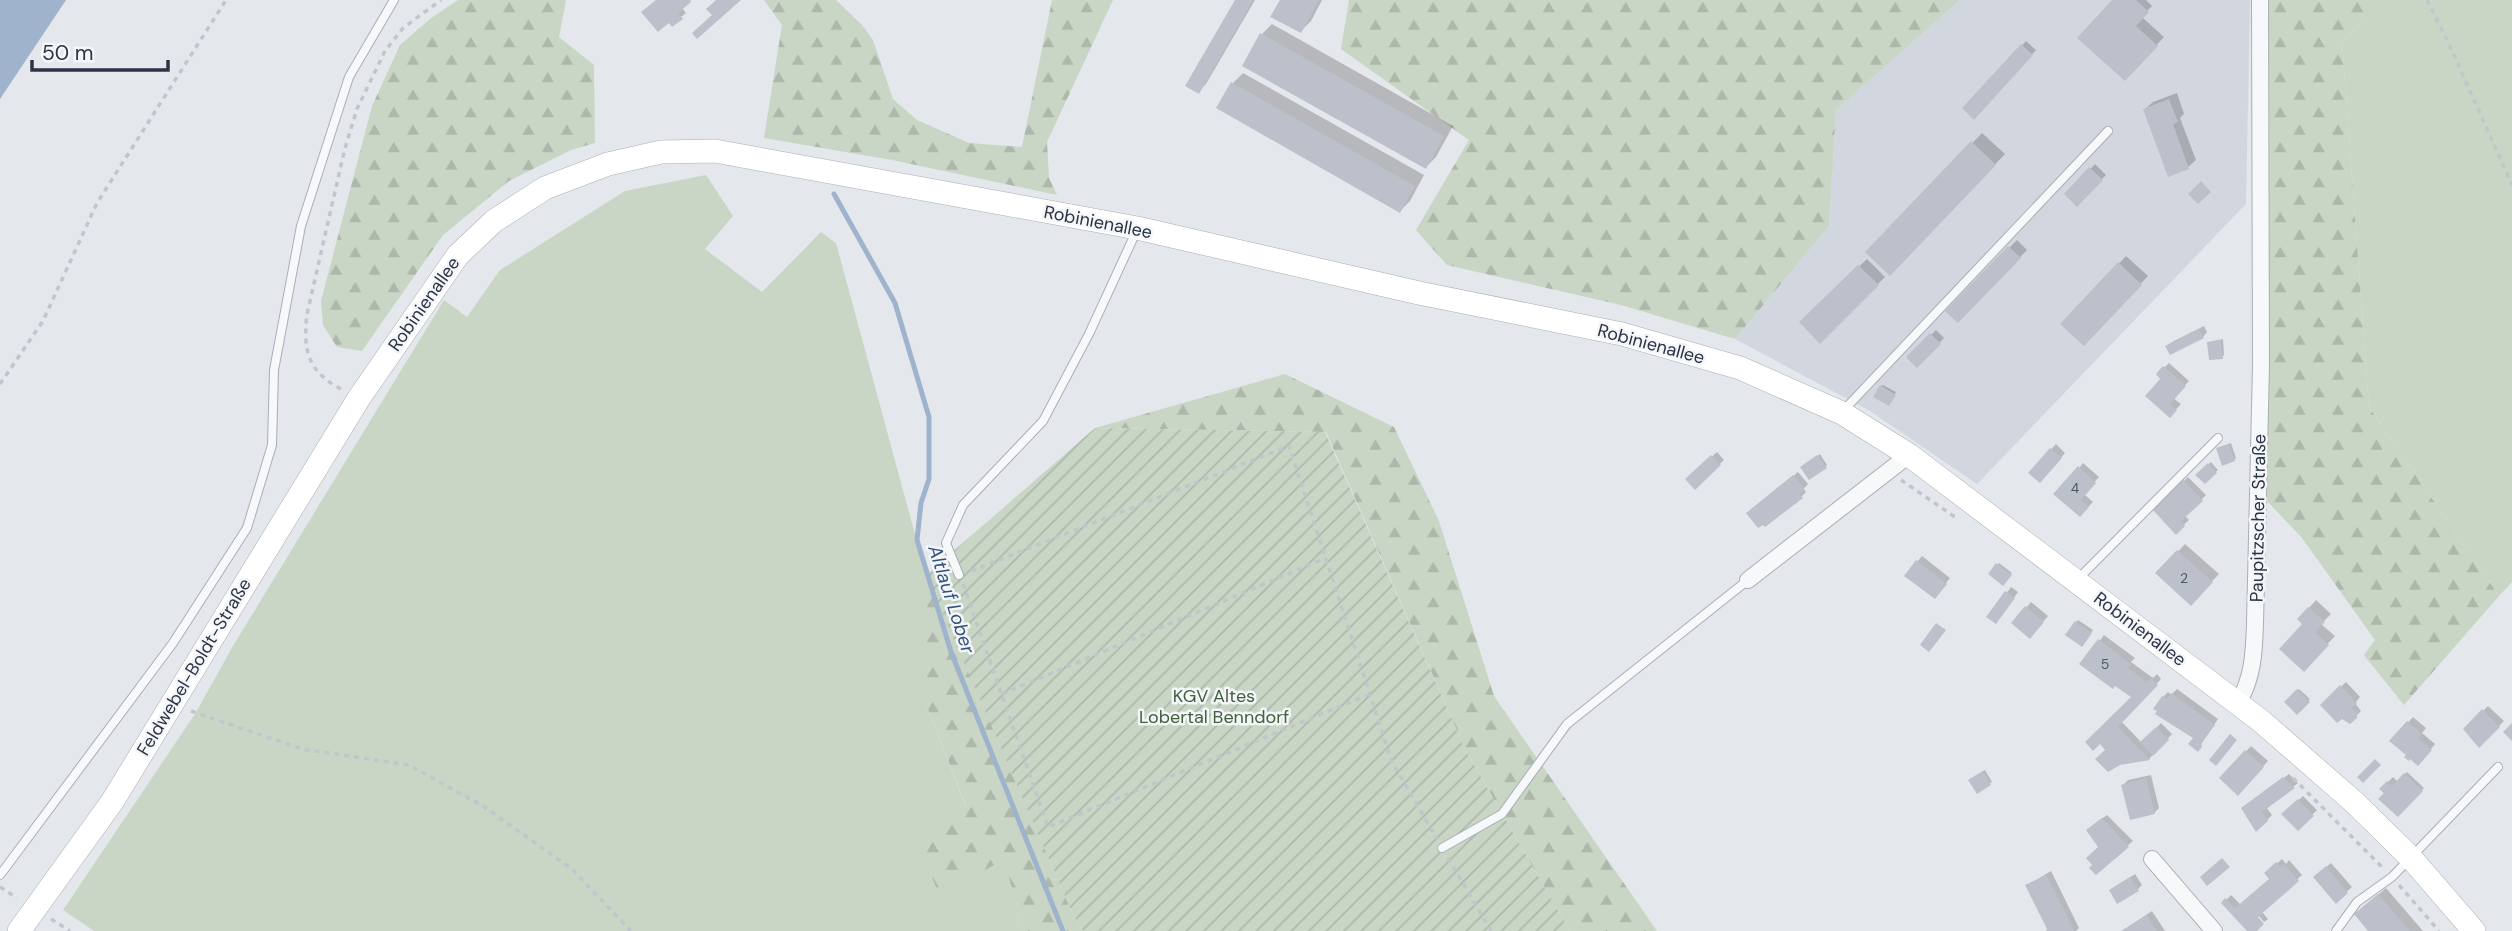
<svg xmlns="http://www.w3.org/2000/svg" width="2512" height="931" viewBox="0 0 2512 931" font-family="'DM Sans',sans-serif">
  <defs>
    <pattern id="forest-firs" width="22" height="20" patternUnits="userSpaceOnUse" patternTransform="scale(1.75)"><rect width="22" height="20" fill="#c9d6c5"/><path d="M5 1l3.5 6h-7zM16 11l3.5 6h-7z" fill="#adb8ab"/></pattern>
    <pattern id="garden-furrows" width="10" height="10" patternUnits="userSpaceOnUse" patternTransform="scale(1.75)"><rect width="10" height="10" fill="#c9d6c5"/><path d="M-1 1l2-2M0 10L10 0M9 11l2-2" fill="none" stroke="#adb8ab"/></pattern>
  </defs>
  <rect width="100%" height="100%" fill="#e4e7ec"/>
  <path fill="#d2d6de" d="M1960,0H2250L2246,204L1977,484L1870,411L1735,339L1829,226L1836,110Z"/>
  <path fill="#c9d6c5" d="M2388,0H2512V582L2499,596L2369,407L2342,41Z
    M706,175L733,216L705,249L762,292L821,232L836,243L926,575V704L966,807L915,837L1005,859L1018,909L1017,931H94L63,910L195,714L233,646L444,300L467,317L500,270L625,191Z"/>
  <path fill="url(#forest-firs)" d="M458,0H566L559,37L594,65L595,143L571,150L509,181L443,235L362,351L337,347L323,325L321,301L372,106L400,45L430,19Z
    M764,0H836L862,25L873,40L893,99L917,120L969,143L1022,147L1052,0H1113L1047,142L1049,178L1057,195L892,160L764,138L782,25Z
    M1349,0H1960L1836,110L1829,226L1735,339L1621,305L1447,265L1416,230L1469,140L1341,49Z
    M2266,0H2388L2342,41L2369,407L2499,596L2404,705L2364,655L2375,640L2302,538L2266,500L2269,244Z
    M1285,374L1394,427L1439,521L1494,696L1657,931H1570L1466,751L1326,432L1095,428Z
    M926,572L1072,912L1083,931H1017L1018,909L1004,860L939,894L915,837L966,806L926,704Z"/>
  <path fill="url(#garden-furrows)" d="M1095,428L1325,432L1466,751L1570,931H1083L1072,912L926,575Z"/>
  <path fill="#9fb4cc" d="M0,0H66L0,99Z"/>
  <path fill="#0003" d="M657,0H691L682,8L686,13L681,17Z
    M1237,0H1255L1206,84L1199,91Z
    M1282,0H1322L1311,21L1301,31Z
    M2115,0H2146L2152,6L2140,18H2143L2164,37L2124,79Z
    M1272,24L1453,126L1436,157L1426,167L1262,34Z
    M2026,41L2036,50L1974,117L1964,108Z
    M1243,73L1424,175L1410,201L1400,211L1219,108L1233,83Z
    M2177,93L2184,114L2180,118L2196,160L2188,167L2145,109L2153,102Z
    M1982,133L2005,154L1890,273L1868,252Z
    M2095,164L2106,175L2077,205L2066,194Z
    M2017,240L2027,250L1958,321L1947,311Z
    M2126,256L2148,276L2084,344L2063,324Z
    M1867,259L1885,277L1820,342L1801,322Z
    M2204,326L2207,332L2203,337L2167,346L2172,342Z
    M1936,330L1944,338L1917,366L1909,357Z
    M2223,339L2224,355L2222,357L2209,342Z
    M2169,363L2189,381L2173,398L2181,404L2170,416L2162,378L2158,374Z
    M1883,385L1896,392L1891,402L1881,386Z
    M2231,443L2236,458L2234,460L2218,448Z
    M2056,444L2065,453L2040,481L2030,472Z
    M1717,452L1724,460L1695,487L1688,479Z
    M1820,454L1827,465L1825,467L1804,466Z
    M2211,462L2218,470L2205,482L2198,475Z
    M2083,463L2099,477L2084,494L2093,502L2080,515L2079,468Z
    M1798,472L1808,484L1803,489L1806,492L1801,497L1753,509Z
    M2188,477L2206,495L2185,516L2189,520L2176,532L2155,509Z
    M2185,544L2219,574L2198,596L2158,573Z
    M1922,556L1950,578L1939,592L1906,575Z
    M1999,563L2012,573L2003,584L1990,574Z
    M2011,587L2018,592L2000,617H1989Z
    M2316,600L2331,614L2321,624L2335,636L2304,669L2305,624L2299,619Z
    M2031,602L2048,616L2034,632L2013,623Z
    M2078,620L2093,630L2084,643L2076,622Z
    M2104,635L2135,658L2131,662L2153,678L2157,674L2161,679L2121,721L2142,743L2161,723L2172,734L2149,759L2119,763L2100,742L2133,697L2082,664Z
    M2346,682L2360,697L2355,703L2361,711L2350,722L2322,705Z
    M2177,689L2218,719L2198,749L2196,737L2163,697L2168,692L2171,695Z
    M2299,689L2310,699L2297,713L2286,702Z
    M2488,706L2504,721L2480,745L2465,729Z
    M2413,717L2426,728L2422,733L2435,744L2423,759L2392,741Z
    M2251,746L2268,761L2238,793L2222,778Z
    M1985,770L1992,782L1990,783L1972,778Z
    M2407,772L2424,788L2398,815L2381,789L2393,777L2398,782Z
    M2289,774L2298,783L2266,807L2272,815L2267,820L2248,804Z
    M2151,775L2159,808L2154,813L2123,785L2128,780Z
    M2303,796L2317,810L2298,829L2284,814Z
    M2107,815L2133,841L2111,859L2102,846L2093,825Z
    M2282,859L2286,864L2289,860L2302,875L2262,912L2268,919L2264,922L2254,910L2255,931H2249L2223,903L2231,895L2241,905L2271,878V869Z
    M2331,863L2352,887L2336,901L2315,877Z
    M2051,871L2079,928L2076,931H2046L2048,928L2028,885Z
    M2135,874L2142,885L2138,889L2111,890Z
    M2386,888L2423,931H2370L2364,907Z
    M2152,911L2165,931H2124L2128,927Z"/>
  <g fill="none" stroke-linecap="round" stroke-linejoin="round">
    <path stroke="#9fb4cc" stroke-width="5" d="M834,194L895,303L929,417V479L921,503L917,540L951,652L1063,931"/>
  </g>
  <path fill="#bbc0ca" d="M656,0H690L691,2L678,13L683,19L672,27L669,23L658,32L641,12Z
    M716,0H741L697,39L692,33L712,15L706,9Z
    M1235,0H1253L1199,94L1185,86Z
    M1280,0H1319L1301,33L1270,17Z
    M2112,0H2136L2149,12L2136,26L2158,46L2125,81L2077,38Z
    M1260,33L1444,136L1426,169L1242,66Z
    M2021,44L2033,55L1974,120L1962,108Z
    M1231,82L1415,186L1400,213L1216,108Z
    M2169,99L2178,122L2173,124L2189,169L2168,177L2143,109Z
    M1971,141L1996,165L1890,276L1865,252Z
    M2089,167L2103,180L2077,207L2064,194Z
    M2201,181L2211,192L2198,204L2188,194Z
    M2008,246L2021,258L1958,323L1945,311Z
    M2118,262L2142,285L2084,346L2060,324Z
    M1858,265L1879,285L1820,344L1799,322Z
    M2199,329L2204,338L2170,355L2165,346Z
    M1930,333L1941,344L1917,368L1906,357Z
    M2221,340L2223,359L2209,360L2207,342Z
    M2163,366L2186,386L2170,404L2177,410L2170,418L2145,396L2160,379L2156,374Z
    M1880,385L1896,395L1889,406L1873,397Z
    M2229,444L2235,461L2222,466L2216,448Z
    M2050,448L2062,458L2040,483L2028,473Z
    M1711,455L1721,465L1695,490L1685,479Z
    M1817,455L1827,468L1809,480L1800,467Z
    M2208,463L2217,473L2205,484L2195,475Z
    M2078,466L2096,483L2081,500L2089,507L2080,517L2053,494Z
    M1793,475L1805,490L1799,494L1803,498L1765,527L1763,525L1758,528L1746,513Z
    M2183,480L2203,501L2181,521L2185,526L2176,535L2152,509Z
    M2177,550L2213,582L2191,606L2155,573Z
    M1916,560L1947,584L1935,599L1904,576Z
    M1996,563L2012,575L2003,586L1988,574Z
    M2005,591L2015,598L1996,624L1986,617Z
    M2025,606L2044,622L2030,639L2011,623Z
    M2308,607L2325,622L2315,632L2329,645L2304,672L2279,649L2302,624L2297,619Z
    M2075,621L2092,633L2082,647L2065,635Z
    M1936,623L1946,630L1929,652L1920,645Z
    M2098,639L2131,664L2128,668L2147,682L2151,678L2158,685L2118,727L2150,760L2120,765L2108,772L2095,759L2105,750L2100,744L2093,751L2085,742L2131,697L2115,686L2113,689L2079,664Z
    M2340,685L2357,703L2352,708L2357,713V718L2350,724L2342,719L2337,723L2320,705Z
    M2297,689L2310,702L2297,715L2284,702Z
    M2171,693L2215,725L2201,743L2202,747L2198,752L2188,744L2193,738L2155,714L2157,711L2153,709L2162,696L2167,699Z
    M2482,709L2500,727L2479,748L2463,729Z
    M2407,721L2422,734L2418,738L2432,750L2418,766L2410,759L2409,761L2404,757L2406,755L2389,741Z
    M2512,723V741L2503,732Z
    M2156,727L2169,740L2153,756L2140,742Z
    M2230,734L2237,740L2216,766L2209,760Z
    M2245,750L2264,767L2238,796L2219,778Z
    M2375,759L2381,765L2363,783L2357,777Z
    M1983,771L1991,785L1977,794L1968,780Z
    M2404,773L2423,791L2398,817L2378,799L2384,793L2379,789L2387,781L2392,786Z
    M2283,777L2295,788L2262,812L2268,821L2256,832L2241,808Z
    M2146,778L2155,814L2130,820L2121,785Z
    M2298,799L2314,816L2298,831L2281,814Z
    M2102,818L2129,847L2096,875L2089,868L2092,865L2086,858L2098,847L2086,830Z
    M2222,858L2230,867L2207,886L2200,877Z
    M2276,862L2280,867L2284,864L2299,881L2258,917L2264,924L2257,931H2247L2221,903L2225,898L2235,908L2269,879L2264,873Z
    M2326,866L2348,893L2336,904L2313,877Z
    M2046,875L2056,894L2074,931H2048L2025,885Z
    M2130,877L2139,891L2117,904L2109,890Z
    M2378,894L2410,931H2368L2354,914Z
    M2147,915L2157,931H2121Z"/>
  <g fill="none" stroke-linecap="round" stroke-linejoin="round">
    <g stroke="#a9aeb7" stroke-width="10">
      <path id="lane" d="M1843,411L2108,131
        M959,575L946,543L963,505L1043,421L1089,334L1136,232
        M2077,580L2218,438
        M1442,848L1502,814L1567,724L1748,580
        M0,875L173,643L247,528L272,445L274,370L301,226L349,77L394,0
        M2336,931L2357,902L2392,877L2498,767"/>
    </g>
    <g stroke="#a9aeb7" stroke-width="18">
      <path id="street" d="M1748,580L1909,455
        M2238,703C2253,678 2254,653 2255,624L2261,365L2260,0
        M2152,859L2214,931"/>
    </g>
    <g stroke="#a9aeb7" stroke-width="24">
      <path id="secondary" d="M19,931L112,802L359,398L458,255L494,221L545,188L608,164L661,152L715,151L1137,228L1419,293L1622,334L1740,368L1842,413L1909,455L2261,721L2354,802L2411,858L2474,931"/>
    </g>
    <path stroke="#c2c5cb" stroke-width="3.5" stroke-dasharray="5 5" stroke-linecap="butt" d="M2427,0L2449,44L2512,185
      M0,384L43,321L97,203L226,0
      M341,389C307,371 303,350 307,314L345,148L357,109L385,51L403,28L441,0
      M1901,480L1955,517
      M971,571L1289,446L1392,762L1437,839
      M963,584L1048,827L1370,694
      M1002,694L1326,558
      M191,711L302,749L409,765L483,806L572,869L631,931
      M2293,778L2384,869
      M1448,858L1491,931
      M2399,885L2439,931
      M0,887L17,898
      M51,919L70,931"/>
    <use href="#lane" stroke="#f7f8fa" stroke-width="8"/>
    <use href="#street" stroke="#f7f8fa" stroke-width="16"/>
    <use href="#secondary" stroke="#fff" stroke-width="23"/>
  </g>
  <g text-anchor="middle" stroke-width="5" stroke-linejoin="round" paint-order="stroke">
    <g font-size="14" fill="#4f5766">
      <text x="2075" y="493">4</text>
      <text x="2184" y="583">2</text>
      <text x="2105" y="669">5</text>
    </g>
    <g font-size="18" fill="#2b3445" stroke="#f4f6f9">
      <text transform="translate(1098 222) rotate(11)" y="6">Robinienallee</text>
      <text transform="translate(424 304) rotate(-55)" y="6">Robinienallee</text>
      <text transform="translate(1651 344) rotate(15)" y="6">Robinienallee</text>
      <text transform="translate(2258 518) rotate(-89)" y="6">Paupitzscher Straße</text>
      <text transform="translate(2140 629) rotate(37)" y="6">Robinienallee</text>
      <text transform="translate(194 667) rotate(-59)" y="6">Feldwebel-Boldt-Straße</text>
    </g>
    <g font-size="18" fill="#3f6138" stroke="#f4f6f9">
      <text x="1214" y="702">KGV Altes<tspan x="1214" dy="21">Lobertal Benndorf</tspan></text>
    </g>
    <g font-size="19" font-style="italic" fill="#34527a" stroke="#f4f6f9">
      <text transform="translate(952 599) rotate(72)" y="7">Altlauf Lober</text>
    </g>
  </g>
  <path d="M32 60v10h136v-10" fill="none" stroke="#2b3445" stroke-width="3.5"/>
  <text x="42" y="60" font-size="21" fill="#2b3445" stroke="#f4f6f9" stroke-width="5" paint-order="stroke">50 m</text>
</svg>
